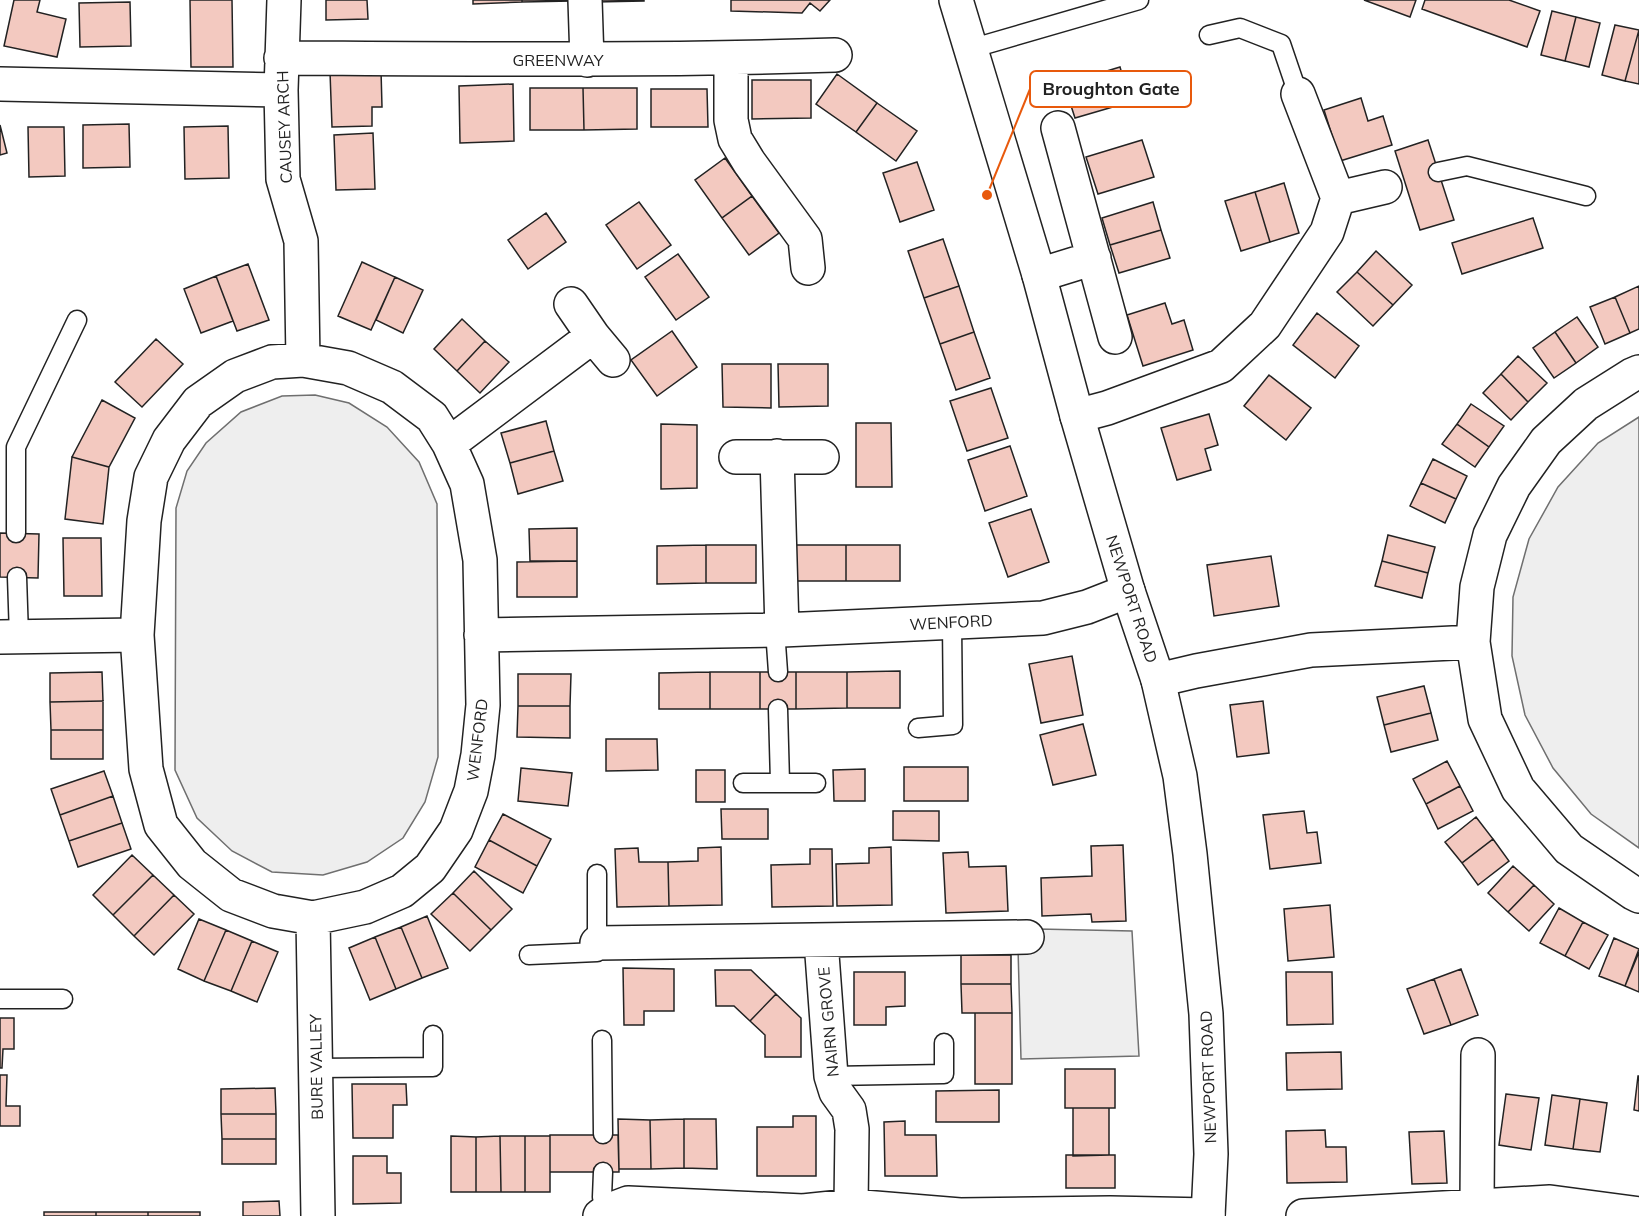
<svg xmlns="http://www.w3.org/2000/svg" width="1639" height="1216" viewBox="0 0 1639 1216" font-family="Mulish,sans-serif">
  <rect width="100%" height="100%" fill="#fff"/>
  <path fill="#eee" stroke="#6f6f6f" stroke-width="1.5" d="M315,395L349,403L387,427L419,462L437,504L438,757L425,802L403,838L367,862L323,875L272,872L232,851L197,818L175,770L176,508L187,471L206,443L241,412L282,396Z
    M1639,417V848L1591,814L1553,768L1525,715L1512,656L1513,597L1529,539L1558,487L1598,443Z
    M1038,929L1132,931L1139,1056L1021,1059L1018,948Z"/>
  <path fill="#f3c9c0" stroke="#222" stroke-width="1.5" d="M14,0H40L37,12L66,19L57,57L4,46Z
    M190,0H232L233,67H191Z
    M326,0H367L368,19L326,20Z
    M473,0H522V2L473,4Z
    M522,0H572V1L522,2Z
    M594,0H644V1L595,2Z
    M731,0H830L820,11L810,3L802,13L731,11Z
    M1364,0H1416L1410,17Z
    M1425,0H1509L1540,11L1527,47L1422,9Z
    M130,2L131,46L80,47L79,3Z
    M1552,11L1576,17L1565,61L1541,55Z
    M1576,17L1600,23L1589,67L1565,61Z
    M1615,25L1639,30L1625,81L1602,75Z
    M1639,30V84L1625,81Z
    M1120,67L1130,102L1075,118L1064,84Z
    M381,70L382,107H372V126L332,127L330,72Z
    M837,74L877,103L856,132L816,104Z
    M752,80H811V118L752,119Z
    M513,84L514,141L460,143L459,86Z
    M530,88H583L584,130H530Z
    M583,88H637V129L584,130Z
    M651,89H707L708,127H651Z
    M1361,98L1368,121L1383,116L1392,145L1340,161L1324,110Z
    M877,103L917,131L896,161L856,132Z
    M129,124L130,167L83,168V125Z
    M0,125L7,153L0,155Z
    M228,126L229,178L185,179L184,127Z
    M28,127H64L65,176L29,177Z
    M373,133L375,189L336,190L334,135Z
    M1142,140L1154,177L1098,194L1086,157Z
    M1428,140L1454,220L1420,230L1395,151Z
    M725,158L752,196L722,218L695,180Z
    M917,162L934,210L900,222L883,173Z
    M1284,183L1299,233L1270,242L1255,192Z
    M1255,192L1270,242L1241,251L1225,201Z
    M752,196L779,233L749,255L722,218Z
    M639,202L671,245L637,269L606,225Z
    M1153,202L1161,230L1110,245L1102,218Z
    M546,213L566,242L528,269L508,240Z
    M1533,218L1543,248L1462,274L1452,243Z
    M1161,230L1170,258L1119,273L1110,245Z
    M943,239L959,286L924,298L908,251Z
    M1376,251L1412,285L1393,305L1357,272Z
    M678,254L709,297L676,320L645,277Z
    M362,262L395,277L371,330L338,316Z
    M248,264L269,320L237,331L216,276Z
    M1357,272L1393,305L1373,326L1337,292Z
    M216,276L233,321L201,333L184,289Z
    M395,277L423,290L403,333L376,320Z
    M959,286L974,332L940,344L924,298Z
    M1639,286V329L1630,333L1615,297Z
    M1615,297L1630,333L1605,344L1590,307Z
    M1165,303L1172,324L1184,320L1193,350L1143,366L1127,315Z
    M1317,313L1359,346L1335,378L1293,345Z
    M1577,317L1598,347L1576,363L1555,332Z
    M462,319L485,341L457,371L434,349Z
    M672,331L697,367L657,396L631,360Z
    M974,332L990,378L956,390L940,344Z
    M1555,332L1576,363L1554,378L1533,348Z
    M156,339L183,364L142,407L115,382Z
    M485,341L509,362L480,393L457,371Z
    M1518,356L1547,383L1528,402L1501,374Z
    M722,364H771V408L723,407Z
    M778,364H828V406L779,407Z
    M1501,374L1528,402L1511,420L1483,393Z
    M1269,375L1311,408L1286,440L1244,406Z
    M991,388L1008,438L967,451L950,401Z
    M102,400L135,418L109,467L72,457Z
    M1471,404L1504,426L1489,447L1457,424Z
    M1209,414L1218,445L1205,449L1211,470L1177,480L1161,428Z
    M546,421L554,451L510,463L501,433Z
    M856,423H891L892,487H856Z
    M661,424L697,425V488L661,489Z
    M1457,424L1489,447L1475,467L1442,444Z
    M1010,446L1027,496L985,511L968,460Z
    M554,451L563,481L518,494L510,463Z
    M72,457L109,467L103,524L65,519Z
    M1433,459L1467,476L1456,499L1421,483Z
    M1421,483L1456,499L1445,523L1410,506Z
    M1031,509L1049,562L1008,577L989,523Z
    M577,528V561H530L529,529Z
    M0,533L39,534L38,578L0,577Z
    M1388,535L1435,547L1428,573L1382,561Z
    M63,538H101L102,596H64Z
    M706,545H756V583H706Z
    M706,545V583L657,584V546Z
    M792,545H846V581H792Z
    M846,545H900V581H846Z
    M1271,556L1279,606L1214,616L1207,565Z
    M577,561V597H517V562Z
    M1382,561L1428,573L1422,598L1375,586Z
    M1072,656L1083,715L1041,723L1029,664Z
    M900,671V708H847V672Z
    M102,672L103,701L50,702V673Z
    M710,672H760V709H710Z
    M710,672V709H659V673Z
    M760,672H796V709H760Z
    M796,672H847V708L796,709Z
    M518,674H571L570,706H518Z
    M1424,686L1431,713L1384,725L1377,697Z
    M103,701V730H51L50,702Z
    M1263,701L1269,753L1237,757L1230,705Z
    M518,706H570V738L517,737Z
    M1431,713L1438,740L1391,752L1384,725Z
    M1083,724L1096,775L1053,785L1040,735Z
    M51,730H103V759H51Z
    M606,739H657L658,770L606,771Z
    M1447,761L1460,786L1426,804L1413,779Z
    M904,767H968V801H904Z
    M521,768L572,773L568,806L518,801Z
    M865,769V801H834L833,770Z
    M696,770H725V802H696Z
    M104,771L113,796L60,815L51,789Z
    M1460,786L1473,811L1438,829L1426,804Z
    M113,796L122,823L69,841L60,815Z
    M721,809H768V839H722Z
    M893,811H939V841L893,840Z
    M1304,811L1307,833L1317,832L1321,863L1270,869L1263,815Z
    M503,814L551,839L537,866L489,840Z
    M1476,817L1493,839L1462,863L1445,842Z
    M122,823L131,849L78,867L69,841Z
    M1493,839L1509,861L1478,885L1462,863Z
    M489,840L537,866L523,893L475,867Z
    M1123,845L1126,921L1092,922L1091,914L1042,916L1041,878L1092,876L1091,846Z
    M721,847L722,905L669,906L668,862L698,861V848Z
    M891,847L892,905L837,906L836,864L869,863V848Z
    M638,848L639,862H668L669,906L617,907L615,849Z
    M810,849H832L833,906L772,907L771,865L810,864Z
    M968,852L969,867L1006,866L1008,911L946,913L943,853Z
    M132,855L153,875L113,915L93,895Z
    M1513,866L1534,885L1508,912L1488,893Z
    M474,871L512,909L491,930L453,893Z
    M153,875L174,895L134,936L113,915Z
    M1534,885L1554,904L1529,931L1508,912Z
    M453,893L491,930L470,951L431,914Z
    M174,895L194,914L154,955L134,936Z
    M1330,905L1334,957L1288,961L1284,909Z
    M1559,908L1583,922L1565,956L1540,943Z
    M427,916L448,968L422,978L401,927Z
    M199,919L226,930L204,981L178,969Z
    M1583,922L1608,935L1589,969L1565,956Z
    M401,927L422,978L396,989L375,937Z
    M226,930L252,941L231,991L204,981Z
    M375,937L396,989L370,1000L349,948Z
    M1614,938L1639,949L1625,986L1599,976Z
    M252,941L278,952L257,1002L231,991Z
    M1639,952V992L1625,986Z
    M961,955H1011V984H961Z
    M623,968L674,969V1011H644V1025H624Z
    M1461,969L1478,1015L1451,1025L1434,979Z
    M715,970H751L776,994L750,1021L734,1006H716Z
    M854,972H905V1006L886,1007V1025H854Z
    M1286,972H1332L1333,1024L1287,1025Z
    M1434,979L1451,1025L1424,1034L1407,989Z
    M961,984H1011L1012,1013H962Z
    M776,994L801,1018V1057H765V1035L750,1021Z
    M975,1013H1012V1084H975Z
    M0,1018H14V1049H3L2,1068H0Z
    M1341,1052L1342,1089L1287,1090L1286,1053Z
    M1065,1069H1115V1108H1065Z
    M0,1075H7L6,1106H20V1126H0Z
    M1638,1076H1639V1111L1634,1110Z
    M352,1084H406L407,1105H393V1138H353Z
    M275,1088L276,1114H221V1089Z
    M999,1090V1122H936V1091Z
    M1506,1094L1539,1098L1531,1150L1499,1145Z
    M1552,1095L1580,1099L1573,1149L1545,1145Z
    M1580,1099L1607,1103L1600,1152L1573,1149Z
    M1073,1108H1109V1155L1073,1156Z
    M221,1114H276V1139H222Z
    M793,1116H816V1176H757V1127H793Z
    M618,1119L650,1120L651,1169H619Z
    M684,1119V1168L651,1169L650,1120Z
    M684,1119H716L717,1169L684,1168Z
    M905,1121V1135H936L937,1176H885L884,1122Z
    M1325,1130L1326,1147H1346L1347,1182L1287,1183L1286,1131Z
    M1444,1131L1447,1183L1412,1184L1409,1132Z
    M550,1135H618L619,1172H550Z
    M451,1136L476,1137V1192H451Z
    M500,1136H525V1192H501Z
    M500,1136L501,1192H476V1137Z
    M525,1136H550V1192H525Z
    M222,1139H276V1164H222Z
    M1066,1155H1115V1188H1066Z
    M353,1156H387V1173H401V1203L353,1204Z
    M279,1201L280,1216H243V1202Z
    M44,1212H96V1216H44Z
    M96,1212H148V1216H96Z
    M148,1212H200V1216H148Z"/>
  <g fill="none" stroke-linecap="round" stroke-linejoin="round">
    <g stroke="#222" stroke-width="21">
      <path id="lane" d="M1209,35L1240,28L1281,44L1298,94
        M970,49L1139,0
        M1438,172L1467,166L1586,196
        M16,533V447L77,320
        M17,577L19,636
        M775,630L778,672
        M778,709L780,782
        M918,728L953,725L952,622
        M743,783H816
        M529,955L597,952V874
        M0,999H63
        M602,1040L603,1134
        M316,1068L433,1067V1035
        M831,1076L944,1074V1043
        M603,1172L602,1197L607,1211"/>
    </g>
    <g stroke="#222" stroke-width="36">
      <path id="street" d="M284,0L281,90L283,179L301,241L303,360
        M585,0L587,60
        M281,58C466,59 650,61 835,55
        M731,59V120L735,139L749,162L805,239L808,268
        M0,84L281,90
        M1058,128L1115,337
        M1338,198L1385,187
        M1039,275L1094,258
        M571,304L593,336L613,360
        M303,360L348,368L392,387L432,417L449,444L467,484L480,560L483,705L478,755L471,791L456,830L430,868L402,891L365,907L313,918L273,911L231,895L192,864L161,825L146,769L137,635L144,521L151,477L169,440L198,402L235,376L272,362Z
        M1639,372L1632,375L1586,404L1546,441L1514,486L1490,535L1477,587L1473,642L1485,719L1518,789L1569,849L1633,893L1639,896
        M1077,416L1107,408L1221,366L1265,325L1327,232L1338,198L1298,94
        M449,444L593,336
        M777,456L782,630
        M736,457H822
        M481,635L782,630L1043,618L1087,607L1128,591
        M0,637L137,635
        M1158,680L1196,671L1311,650L1473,642
        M313,918L318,1216
        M821,941L831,1076L836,1092L849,1110L852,1129L851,1206
        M597,943L1027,937
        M1477,1205L1478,1055
        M600,1216L607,1211L628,1203L803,1211L851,1206L960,1215L1110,1213L1208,1215
        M1303,1216L1550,1202L1639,1214"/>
    </g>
    <g stroke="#222" stroke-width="36">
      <path id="secondary" d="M956,0L1039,275L1077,416L1128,591L1158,680L1180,776L1190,854L1206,1014L1211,1154L1208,1216"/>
    </g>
    <use href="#lane" stroke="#fff" stroke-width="18"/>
    <use href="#street" stroke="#fff" stroke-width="33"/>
    <use href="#secondary" stroke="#fff" stroke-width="33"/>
  </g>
  <g text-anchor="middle" stroke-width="4.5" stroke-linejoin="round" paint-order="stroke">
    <g font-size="16" fill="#222" stroke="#fff">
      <text x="558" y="66">GREENWAY</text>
      <text transform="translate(284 127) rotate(-92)" y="6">CAUSEY ARCH</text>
      <text transform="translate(1132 599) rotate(72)" y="6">NEWPORT ROAD</text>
      <text transform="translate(951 622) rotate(-3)" y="6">WENFORD</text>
      <text transform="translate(477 740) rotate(-83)" y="6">WENFORD</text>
      <text transform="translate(828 1022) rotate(-95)" y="6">NAIRN GROVE</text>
      <text transform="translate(316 1067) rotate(-91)" y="6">BURE VALLEY</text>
      <text transform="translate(1208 1077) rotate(-92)" y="6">NEWPORT ROAD</text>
    </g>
  </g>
  <path fill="none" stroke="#e8590c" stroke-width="2" d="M987 195L1030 89"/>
  <circle fill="#e8590c" stroke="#fff" stroke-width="2" cx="987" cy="195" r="6"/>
  <rect fill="#fff" stroke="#e8590c" stroke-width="2" x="1030" y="71" width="161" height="36" rx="6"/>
  <g font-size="18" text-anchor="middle" font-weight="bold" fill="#222">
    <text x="1111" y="95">Broughton Gate</text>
  </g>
</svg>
